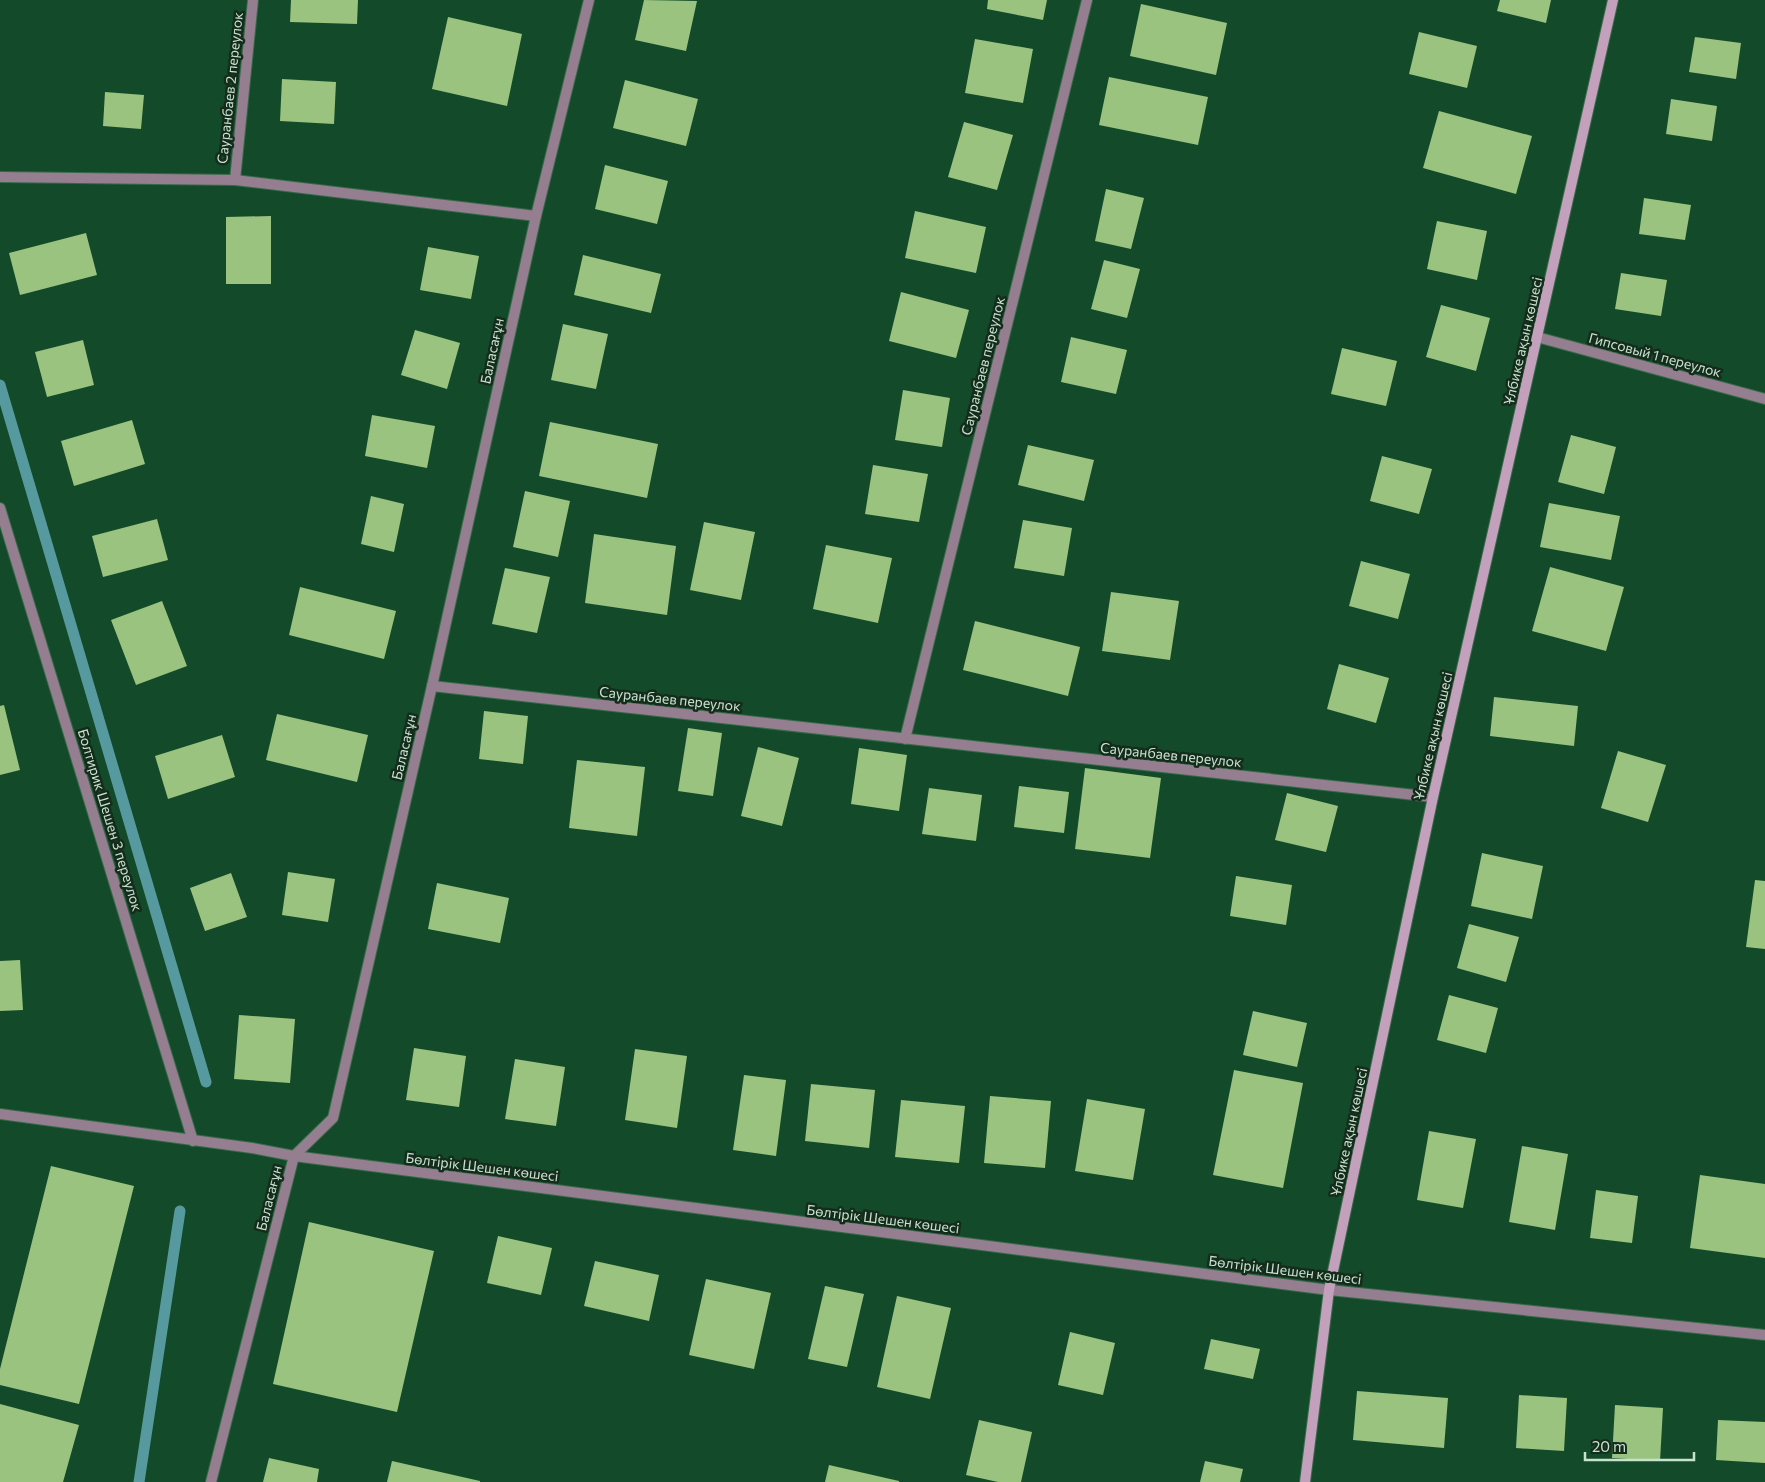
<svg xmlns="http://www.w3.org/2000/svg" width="1765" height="1482" viewBox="0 0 1765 1482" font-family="Commissioner,sans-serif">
  <rect width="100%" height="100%" fill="#134b2a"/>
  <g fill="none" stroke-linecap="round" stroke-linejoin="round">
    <path stroke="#569a9f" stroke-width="11" d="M0,385L206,1082
      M139,1482L180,1211"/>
  </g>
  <path fill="#9ac37f" d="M291,0H358L357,24L290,22Z
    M644,0L697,1L686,51L635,40Z
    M988,0H1047L1043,20L987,9Z
    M1500,0H1551L1546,23L1497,11Z
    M1141,4L1227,23L1216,75L1130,56Z
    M448,17L522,34L507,106L432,89Z
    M1419,32L1477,46L1467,88L1409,74Z
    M1695,37L1741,43L1736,79L1689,72Z
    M975,39L1033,49L1023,103L965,93Z
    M1109,77L1208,97L1198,145L1099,125Z
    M282,79L336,82L334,124L280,121Z
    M625,80L698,99L686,146L613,128Z
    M105,92L144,95L141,129L103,126Z
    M1671,99L1717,106L1712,141L1666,134Z
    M1439,111L1532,136L1516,194L1423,168Z
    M964,122L1013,135L997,190L948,177Z
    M605,165L668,181L657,224L595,209Z
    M1106,189L1144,198L1131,249L1095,241Z
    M1644,198L1691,205L1685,240L1639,234Z
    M915,211L986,227L976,273L905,258Z
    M271,216V284H226V217Z
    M1437,221L1487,231L1477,280L1427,269Z
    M86,233L97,275L20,295L9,253Z
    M428,247L479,256L471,299L420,290Z
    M583,255L661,274L651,313L574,295Z
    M1104,260L1140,269L1127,318L1091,309Z
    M1621,273L1667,280L1661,316L1615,309Z
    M901,292L969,310L956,358L889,341Z
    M1441,305L1490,318L1476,371L1426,357Z
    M563,324L608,334L596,389L551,380Z
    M415,330L460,343L447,389L401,375Z
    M1071,337L1127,350L1116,394L1061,382Z
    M83,340L94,385L47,397L35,352Z
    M1342,348L1397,361L1386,406L1331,394Z
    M903,390L950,398L942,447L895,440Z
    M372,415L435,426L427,468L365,456Z
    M132,420L145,464L74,486L61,441Z
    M550,422L658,444L647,498L539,476Z
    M1571,435L1616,447L1604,494L1558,482Z
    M1028,445L1094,460L1084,501L1018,485Z
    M1382,456L1432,469L1419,514L1370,501Z
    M873,465L928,474L919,522L865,514Z
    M525,491L570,501L558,557L513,547Z
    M371,496L404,504L394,552L361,544Z
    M1549,503L1620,516L1611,560L1540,547Z
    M157,519L168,560L103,577L92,536Z
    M1023,520L1072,528L1064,576L1014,568Z
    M704,522L755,532L741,600L690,590Z
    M594,534L676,546L667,615L585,603Z
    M826,545L892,558L878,623L813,609Z
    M1361,561L1410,574L1398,619L1349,606Z
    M1550,567L1624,587L1606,651L1532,631Z
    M505,568L550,577L537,633L492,624Z
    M300,587L396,611L384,659L289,635Z
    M1111,592L1179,601L1170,660L1102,651Z
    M162,601L187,666L136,685L111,620Z
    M975,621L1080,647L1068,696L963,670Z
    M1339,664L1389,678L1376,723L1327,709Z
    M1494,697L1578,706L1574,746L1490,736Z
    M4,705L20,770L0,775V706Z
    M484,711L528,716L523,764L479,759Z
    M277,714L368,735L357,782L266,760Z
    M688,728L722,733L713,796L678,791Z
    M222,735L235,777L168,799L155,756Z
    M758,747L799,758L782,826L741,816Z
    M859,748L907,755L899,811L851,804Z
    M1618,751L1666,765L1648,822L1601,808Z
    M577,760L645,767L637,836L569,828Z
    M1085,768L1161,778L1150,858L1075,849Z
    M1019,786L1069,792L1064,833L1014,827Z
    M929,788L982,795L976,841L922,834Z
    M1287,793L1338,806L1326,852L1275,840Z
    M1482,853L1543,866L1532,919L1471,906Z
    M288,872L335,879L328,922L282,915Z
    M231,873L247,917L205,931L190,888Z
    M1236,876L1292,885L1286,925L1230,916Z
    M1755,880L1765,881V949L1746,947Z
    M437,883L509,898L500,943L428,929Z
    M1469,924L1519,937L1506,982L1457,968Z
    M20,960L23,1010L0,1011V961Z
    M1449,995L1498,1008L1486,1053L1437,1040Z
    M1253,1011L1307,1023L1297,1067L1243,1055Z
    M239,1015L295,1019L290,1083L234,1079Z
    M414,1048L466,1056L459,1107L406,1100Z
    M635,1049L687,1056L677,1128L625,1120Z
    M515,1059L565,1067L556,1126L505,1119Z
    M1234,1070L1303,1083L1283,1188L1213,1175Z
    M744,1075L786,1080L776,1156L733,1150Z
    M811,1084L875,1090L869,1148L805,1141Z
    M990,1096L1051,1101L1045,1168L984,1163Z
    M1087,1099L1145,1109L1133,1180L1075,1171Z
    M901,1100L965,1106L959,1163L895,1157Z
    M1429,1131L1476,1139L1463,1208L1417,1200Z
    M1522,1146L1568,1154L1555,1230L1509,1222Z
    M51,1166L134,1186L79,1404L0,1385V1369Z
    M1700,1175L1765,1184V1258L1690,1248Z
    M1596,1190L1638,1196L1632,1243L1590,1238Z
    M309,1222L434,1251L397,1412L273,1384Z
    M498,1236L552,1248L541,1295L487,1283Z
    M595,1261L659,1275L649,1321L584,1306Z
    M706,1279L771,1293L754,1369L689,1355Z
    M825,1286L864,1294L847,1367L808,1359Z
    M897,1296L951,1308L930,1399L877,1387Z
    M1070,1332L1115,1343L1103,1395L1058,1385Z
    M1211,1339L1260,1349L1253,1379L1204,1369Z
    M1357,1391L1448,1398L1444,1448L1353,1440Z
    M1519,1395L1567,1398L1564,1451L1516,1448Z
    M0,1404L79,1425L63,1482H0Z
    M1615,1405L1663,1408L1660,1461L1612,1458Z
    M979,1420L1032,1432L1021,1482H998L966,1475Z
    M1718,1420L1765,1422V1463L1716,1460Z
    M269,1458L319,1469L317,1482H263Z
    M392,1461L480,1481V1482H387Z
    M1205,1461L1243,1469L1240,1482H1200Z
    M829,1465L899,1481V1482H825Z"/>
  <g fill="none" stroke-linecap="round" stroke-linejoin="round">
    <g stroke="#37694b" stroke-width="12">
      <path id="service" d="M0,177L235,180L536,216"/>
    </g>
    <g stroke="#37694b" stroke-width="12">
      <path id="minor" d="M235,180L253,0
        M1537,337L1765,399
        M0,508L193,1141
        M432,686L1433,797
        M905,739L1087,0
        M0,1114L252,1148L294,1156L1329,1290L1765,1335"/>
    </g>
    <g stroke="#37694b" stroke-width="12">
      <path id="tertiary" d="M211,1482L294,1156L333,1118L432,686L536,216L589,0"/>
    </g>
    <g stroke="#37694b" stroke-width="12">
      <path id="secondary" d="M1305,1482L1329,1290L1433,797L1613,0"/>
    </g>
    <use href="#service" stroke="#947e8f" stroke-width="10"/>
    <use href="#minor" stroke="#947e8f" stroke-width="10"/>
    <use href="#tertiary" stroke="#947e8f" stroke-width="10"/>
    <use href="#secondary" stroke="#c3a0bb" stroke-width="10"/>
  </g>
  <g text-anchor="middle" stroke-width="5" stroke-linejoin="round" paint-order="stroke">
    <g font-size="14" fill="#c7e3ce" stroke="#152c1d">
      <text transform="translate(230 88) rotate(-84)" y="5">Сауранбаев 2 переулок</text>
      <text transform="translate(1523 341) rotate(-77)" y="5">Ұлбике ақын көшесі</text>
      <text transform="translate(492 351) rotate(-78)" y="5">Баласағұн</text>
      <text transform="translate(1655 355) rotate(15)" y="5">Гипсовый 1 переулок</text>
      <text transform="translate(983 366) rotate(-76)" y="5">Сауранбаев переулок</text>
      <text transform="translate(670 699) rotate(6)" y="5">Сауранбаев переулок</text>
      <text transform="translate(1433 736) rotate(-77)" y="5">Ұлбике ақын көшесі</text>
      <text transform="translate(404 747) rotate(-77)" y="5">Баласағұн</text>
      <text transform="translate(1171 755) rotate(6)" y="5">Сауранбаев переулок</text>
      <text transform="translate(110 820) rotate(73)" y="5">Болтирик Шешен 3 переулок</text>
      <text transform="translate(1349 1132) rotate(-78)" y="5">Ұлбике ақын көшесі</text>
      <text transform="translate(482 1167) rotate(7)" y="5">Бөлтірік Шешен көшесі</text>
      <text transform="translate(269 1198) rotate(-76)" y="5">Баласағұн</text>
      <text transform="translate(883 1219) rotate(7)" y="5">Бөлтірік Шешен көшесі</text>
      <text transform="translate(1285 1270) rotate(7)" y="5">Бөлтірік Шешен көшесі</text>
    </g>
  </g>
  <path d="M1585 1452v8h109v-8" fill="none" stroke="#c7e3ce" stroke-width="2.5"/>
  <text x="1592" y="1452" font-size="15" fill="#c7e3ce" stroke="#152c1d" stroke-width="4" paint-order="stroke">20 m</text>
</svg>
